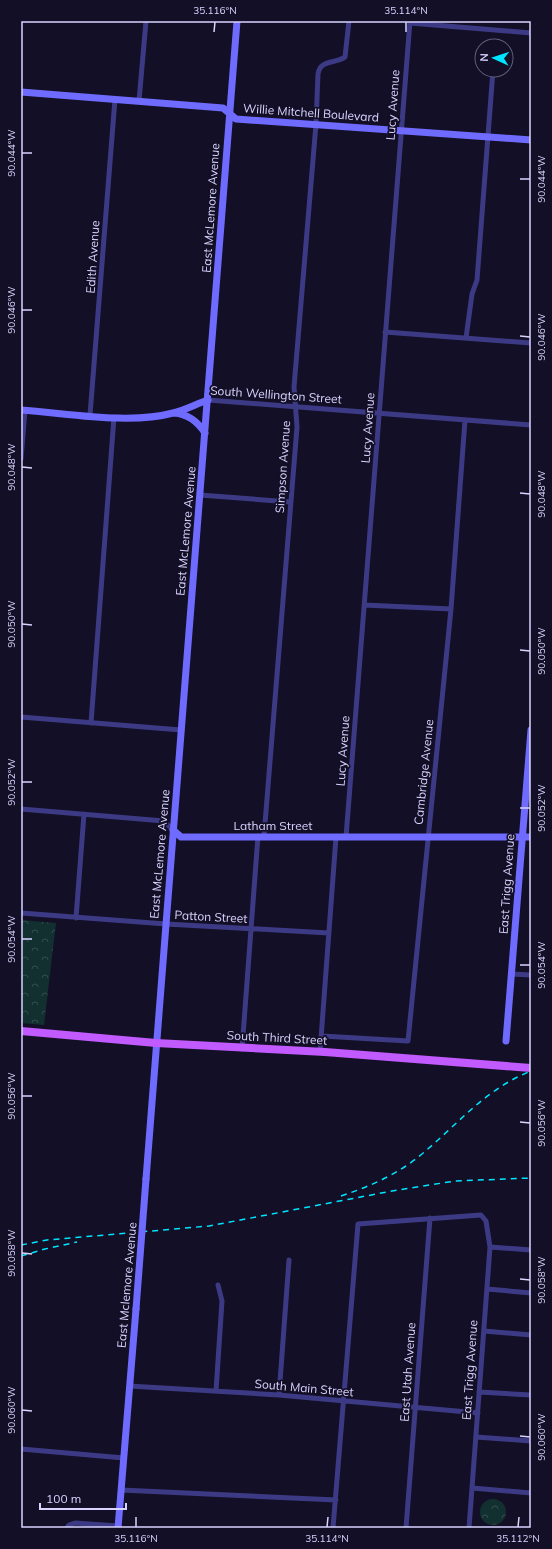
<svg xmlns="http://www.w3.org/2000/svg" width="552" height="1549" viewBox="0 0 552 1549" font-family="Mulish,sans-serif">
  <defs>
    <pattern id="park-crowns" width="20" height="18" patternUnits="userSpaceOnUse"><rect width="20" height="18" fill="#12302f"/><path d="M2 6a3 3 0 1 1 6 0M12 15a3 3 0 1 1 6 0" fill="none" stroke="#344d4e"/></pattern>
  </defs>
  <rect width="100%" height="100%" fill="#130f26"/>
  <path fill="url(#park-crowns)" d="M21,920L56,923L44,1025L21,1023Z
    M480 1512a13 13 0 1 1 26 0a13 13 0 1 1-26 0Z"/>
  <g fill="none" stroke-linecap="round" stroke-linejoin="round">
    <path stroke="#3d3a85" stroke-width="5" d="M410,23L531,33
      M139,101L146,21
      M385,332L531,343
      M466,338L472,294L477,280L493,70
      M208,400L531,425
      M90,415L115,99
      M21,459L25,410
      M200,495L290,502
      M364,605L451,609
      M21,717L181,730
      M91,723L114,417
      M21,809L164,821L173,830
      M264,836L297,427L294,387L316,124L318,74C320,59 336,64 345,57L349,21
      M346,837L410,21
      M21,913L166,924L329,933
      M76,918L84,814
      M511,974L531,975
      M322,1036L408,1041L451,609L465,420
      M242,1049L258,836
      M320,1052L336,837
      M490,1247L531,1250
      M487,1289L531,1293
      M484,1331L531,1335
      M129,1386L279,1395L478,1413
      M216,1391L222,1301L218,1285
      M479,1392L531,1395
      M279,1395L289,1260
      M476,1437L531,1441
      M21,1449L124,1458
      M472,1488L531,1493
      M121,1490L336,1500
      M67,1528L69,1525L75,1523L118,1526
      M333,1528L358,1224L481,1215L486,1221L490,1247L469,1528
      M406,1528L430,1218"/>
    <path stroke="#6f6bff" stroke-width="7" d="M21,92L223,108L236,119L531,140
      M21,410C67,413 129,425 173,413C185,410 196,404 208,400
      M174,413C187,414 198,422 205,433
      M173,830L181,837H531
      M506,1041L531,730
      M146,1179L237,21
      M118,1528L136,1309"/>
    <path stroke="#c25bff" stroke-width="8" d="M21,1031L156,1043L325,1052L531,1068"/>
    <path stroke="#00e5ff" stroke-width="1.5" stroke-dasharray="6 5" stroke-linecap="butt" d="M341,1196C368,1187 394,1176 417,1158C456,1127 483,1090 531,1071
      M21,1245L47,1240L209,1226L392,1191L455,1181L531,1178
      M21,1256L45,1249L77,1242"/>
    <path stroke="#6f6bff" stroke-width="7" d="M136,1309L146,1179"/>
  </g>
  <path fill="none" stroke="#d9d4ff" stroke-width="1.5" d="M214,32L215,22M406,32V22M22,153H32M520,179H530M22,310H32M520,336L530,337M22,467L32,468M520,493L530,494M22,624L32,625M520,650L530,651M22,782H32M520,808H530M22,939H32M520,965H530M22,1096H32M520,1122L530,1123M22,1253L32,1254M520,1279L530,1280M22,1410L32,1411M520,1436L530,1437M136,1527V1517M327,1527L328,1517M518,1527L519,1517"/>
  <g text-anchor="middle" stroke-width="3.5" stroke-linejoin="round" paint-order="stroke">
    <g font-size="12" fill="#d9d4ff" stroke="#130f26">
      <text transform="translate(393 105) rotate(-86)" y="4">Lucy Avenue</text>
      <text transform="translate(311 113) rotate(4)" y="4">Willie Mitchell Boulevard</text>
      <text transform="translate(211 208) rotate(-86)" y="4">East McLemore Avenue</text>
      <text transform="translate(93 257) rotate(-86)" y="4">Edith Avenue</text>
      <text transform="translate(276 395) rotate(4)" y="4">South Wellington Street</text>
      <text transform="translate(368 428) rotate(-86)" y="4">Lucy Avenue</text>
      <text transform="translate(283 467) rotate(-86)" y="4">Simpson Avenue</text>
      <text transform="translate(186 531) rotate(-85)" y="4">East McLemore Avenue</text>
      <text transform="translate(343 751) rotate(-86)" y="4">Lucy Avenue</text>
      <text transform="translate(424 772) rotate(-84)" y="4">Cambridge Avenue</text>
      <text x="273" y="830">Latham Street</text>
      <text transform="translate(160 854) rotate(-85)" y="4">East McLemore Avenue</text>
      <text transform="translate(507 884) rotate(-86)" y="4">East Trigg Avenue</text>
      <text transform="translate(211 917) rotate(3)" y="4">Patton Street</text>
      <text transform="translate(277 1038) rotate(3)" y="4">South Third Street</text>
      <text transform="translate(127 1285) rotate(-85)" y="4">East Mclemore Avenue</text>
      <text transform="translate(470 1370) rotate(-86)" y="4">East Trigg Avenue</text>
      <text transform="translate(408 1372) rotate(-86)" y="4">East Utah Avenue</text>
      <text transform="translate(304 1388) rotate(5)" y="4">South Main Street</text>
    </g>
  </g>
  <rect width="552" height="1549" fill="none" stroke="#130f26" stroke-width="44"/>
  <g transform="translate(494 58) rotate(273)"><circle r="19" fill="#130f26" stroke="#625e7d"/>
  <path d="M0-3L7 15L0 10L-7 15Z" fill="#00e5ff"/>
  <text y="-6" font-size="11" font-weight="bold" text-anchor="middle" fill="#d9d4ff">N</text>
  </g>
  <path d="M40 1503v6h86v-6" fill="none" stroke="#d9d4ff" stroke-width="2"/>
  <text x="46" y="1503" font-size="12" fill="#d9d4ff" stroke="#130f26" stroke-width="3" paint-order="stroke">100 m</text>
  <rect x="22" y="22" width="508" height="1505" fill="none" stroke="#d9d4ff" stroke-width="1.5"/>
  <g font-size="10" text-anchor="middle" fill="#d9d4ff">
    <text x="215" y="14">35.116°N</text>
    <text x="406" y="14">35.114°N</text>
    <text transform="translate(11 153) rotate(-90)" y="4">90.044°W</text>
    <text transform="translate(541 179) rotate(-90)" y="4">90.044°W</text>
    <text transform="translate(11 310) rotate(-90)" y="4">90.046°W</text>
    <text transform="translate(541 337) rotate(-90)" y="4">90.046°W</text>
    <text transform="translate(11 467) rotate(-90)" y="4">90.048°W</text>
    <text transform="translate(541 494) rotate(-90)" y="4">90.048°W</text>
    <text transform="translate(11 624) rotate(-90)" y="4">90.050°W</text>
    <text transform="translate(541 651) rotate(-90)" y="4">90.050°W</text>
    <text transform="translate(11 782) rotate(-90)" y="4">90.052°W</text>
    <text transform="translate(541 808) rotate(-90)" y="4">90.052°W</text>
    <text transform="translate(11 939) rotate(-90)" y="4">90.054°W</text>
    <text transform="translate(541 965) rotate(-90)" y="4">90.054°W</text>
    <text transform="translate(11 1096) rotate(-90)" y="4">90.056°W</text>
    <text transform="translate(541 1123) rotate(-90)" y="4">90.056°W</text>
    <text transform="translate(11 1253) rotate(-90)" y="4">90.058°W</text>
    <text transform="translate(541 1280) rotate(-90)" y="4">90.058°W</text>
    <text transform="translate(11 1410) rotate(-90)" y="4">90.060°W</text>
    <text transform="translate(541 1437) rotate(-90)" y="4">90.060°W</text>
    <text x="136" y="1542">35.116°N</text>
    <text x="327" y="1542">35.114°N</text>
    <text x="518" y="1542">35.112°N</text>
  </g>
</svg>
